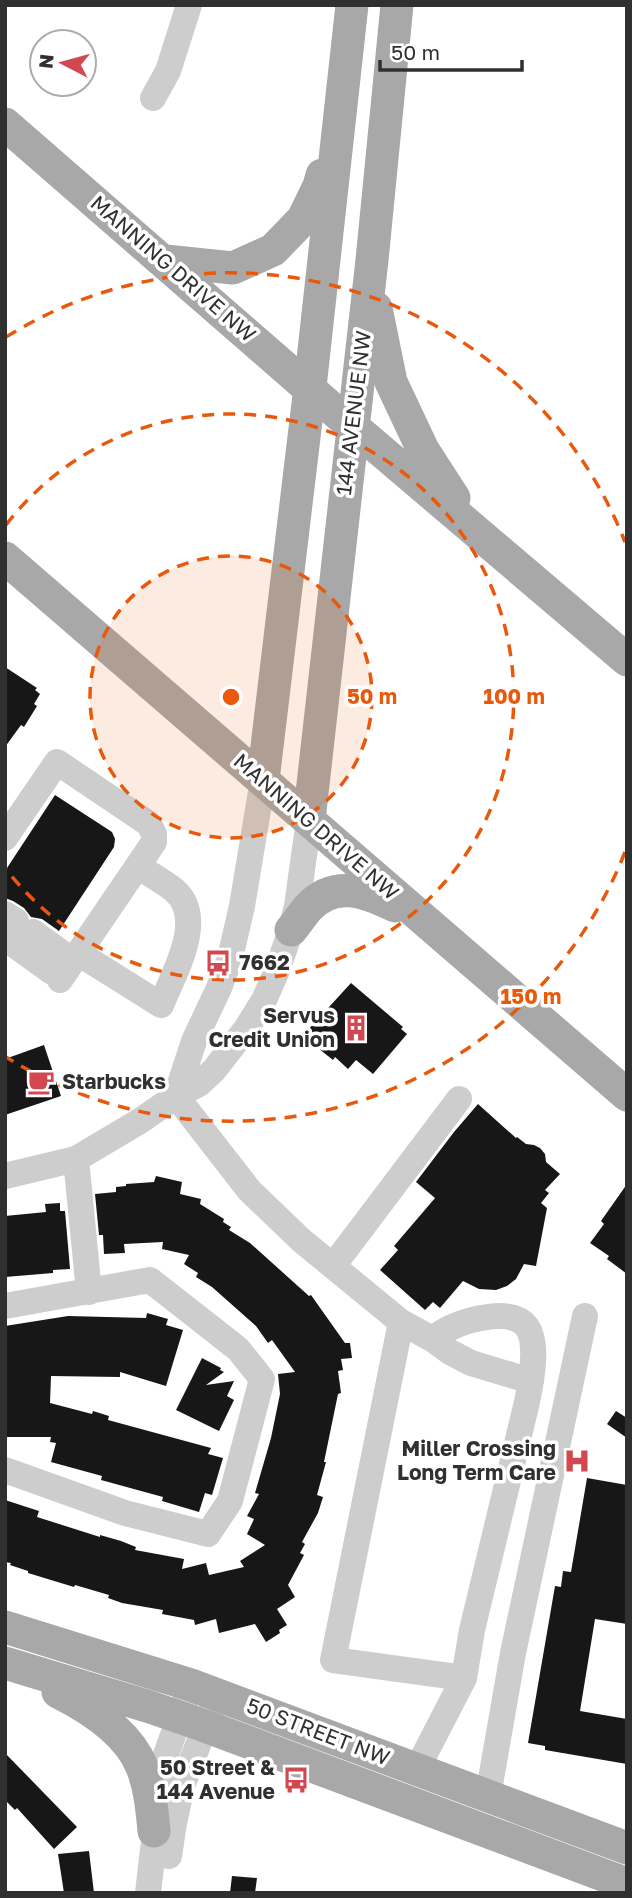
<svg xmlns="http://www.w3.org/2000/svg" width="632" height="1898" viewBox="0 0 632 1898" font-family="'Golos Text',sans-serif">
  <rect width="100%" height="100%" fill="#fff"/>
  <path fill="#171717" d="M5,667L37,688L35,690L40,694L34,704L37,706L24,727L21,725L5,747Z
    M55,795L112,832L115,839L114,847L59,931L42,919L31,917L24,908L13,901L5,898V871Z
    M351,983L403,1027L401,1029L407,1034L373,1074L356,1060L348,1069L335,1057L333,1060L318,1048L321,1043L307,1031Z
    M44,1045L61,1096L5,1115V1059Z
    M478,1104L516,1138L517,1137L526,1144L534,1145L540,1148L545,1154L546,1162L560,1174L545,1190L549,1193L541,1203L547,1208L536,1266L524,1264L516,1279L507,1286L496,1290L479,1289L463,1281L440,1308L433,1302L425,1310L380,1270L398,1250L394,1246L435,1198L416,1182L454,1132Z
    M156,1176L182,1182L180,1194L201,1199L200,1204L224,1219L223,1222L231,1227L229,1230L250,1243L309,1296L311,1295L345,1343H350L352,1358L341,1359L343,1370L338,1371L341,1393L338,1394L324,1462H326L317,1495L323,1497L318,1513L302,1542L305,1544L300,1553L304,1555L288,1585L295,1597L277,1609L287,1625L279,1630L280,1633L266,1642L255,1624L219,1633L216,1619L195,1625L194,1620L162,1614L163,1610L122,1603L108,1598L109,1595L75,1585L74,1587L28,1573V1571L10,1565L11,1563L5,1562V1500L39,1511L37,1517L100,1537V1535L121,1541L136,1547L135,1550L184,1559L182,1569L206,1563L209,1575L244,1567L240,1561L265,1545L247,1534L254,1519L247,1516L259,1494L255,1493L271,1438L280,1394L278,1374L295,1372L272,1340L268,1343L256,1326L212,1287L196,1277L198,1273L184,1264L189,1255L162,1249L163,1242L124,1244L125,1253L104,1254L103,1235H99L95,1194L116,1192V1187L126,1186V1184L154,1182Z
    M627,1184V1274L607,1259L609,1256L590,1243L604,1224L601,1221Z
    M60,1203V1211H65L70,1269L53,1270V1273L5,1277V1216L46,1212L45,1204Z
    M147,1313L168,1319L166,1325L183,1330L166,1386L120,1372V1377L51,1376L50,1403L92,1414L93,1411L109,1416L108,1420L211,1448L208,1454L223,1458L212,1495L205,1493L199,1512L162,1501L163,1497L101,1480L102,1476L51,1462L56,1443L50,1442L51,1437H5V1326L68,1316L146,1318Z
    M202,1358L221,1368L220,1370L224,1372L206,1385L234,1381L227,1396L234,1400L219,1431L176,1410Z
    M616,1411L627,1418V1438L607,1424Z
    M587,1478L627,1485V1624L595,1619L580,1711L627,1719V1764L545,1750V1746L528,1743L555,1586L561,1587L563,1571L571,1572Z
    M5,1753L77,1827L54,1849L17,1808L15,1810L5,1800Z
    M89,1851L94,1893H64L58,1854Z
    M232,1876L257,1878L255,1893H230Z"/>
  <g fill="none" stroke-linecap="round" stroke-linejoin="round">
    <path stroke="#cdcdcd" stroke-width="26" d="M153,98L168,71L189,5
      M5,838L57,762L149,824L154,834V842L60,980
      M5,914L16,921
      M33,932L73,961
      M5,938L52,972
      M78,953L161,1005C174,973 207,918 174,890C163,881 149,874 138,866
      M176,1096L249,1190L301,1240L401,1322L432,1339C438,1335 444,1331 450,1328C469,1319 512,1307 527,1327C539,1344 531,1382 527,1402L472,1630L464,1678L417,1769
      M176,1096L194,1041L219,988L230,958L242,906L263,780
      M76,1159L89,1292
      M5,1176L76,1159L140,1121L176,1096L199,1084L214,1070L246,1029L264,1000L276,973L291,930L297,906L309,820
      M333,1266L459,1099
      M5,1306L150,1280L238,1349L262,1379L230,1501L208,1534L125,1513L5,1470
      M401,1322L333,1660L464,1678
      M432,1339L450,1352L471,1363L531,1381
      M488,1796L513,1653L585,1316
      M169,1856L174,1823L182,1786L212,1709
      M148,1893L163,1763L191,1685"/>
    <path stroke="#a8a8a8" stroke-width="33" d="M5,124L352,426L627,660
      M165,261L233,268L273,250L303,219L319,186L322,175
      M376,308L391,382L423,450L454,498
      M5,558L627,1095
      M263,780L310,387L352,5
      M309,820L372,260L397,5
      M291,930C297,923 302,915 308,908C335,879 366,892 395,906
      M5,1627L191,1685L627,1848
      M5,1663L150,1707L205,1726L627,1884
      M58,1692C90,1708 128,1732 142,1767C150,1787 152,1809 154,1831"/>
  </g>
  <circle cx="231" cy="697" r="141" fill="#e8590c" fill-opacity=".12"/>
  <g fill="none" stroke="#e8590c" stroke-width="3.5" stroke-dasharray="12 9">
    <circle cx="231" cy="697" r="141"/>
    <path d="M6 525A283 283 0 1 1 6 869"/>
    <path d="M625 852A424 424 0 0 1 6 1057M6 337A424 424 0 0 1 625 542"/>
  </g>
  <defs>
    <g id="bus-bare" transform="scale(2.1)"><path d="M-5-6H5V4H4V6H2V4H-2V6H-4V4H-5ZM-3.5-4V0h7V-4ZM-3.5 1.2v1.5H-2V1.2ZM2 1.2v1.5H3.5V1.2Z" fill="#d14850" stroke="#fff" stroke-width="2.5" paint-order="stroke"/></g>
    <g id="building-bare" transform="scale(2.1)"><path d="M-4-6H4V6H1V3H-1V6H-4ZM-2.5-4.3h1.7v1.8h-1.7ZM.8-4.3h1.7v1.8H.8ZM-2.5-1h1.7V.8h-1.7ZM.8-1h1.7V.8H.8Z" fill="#d14850" stroke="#fff" stroke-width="2.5" paint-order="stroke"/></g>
    <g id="cafe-bare" transform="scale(2.1)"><path d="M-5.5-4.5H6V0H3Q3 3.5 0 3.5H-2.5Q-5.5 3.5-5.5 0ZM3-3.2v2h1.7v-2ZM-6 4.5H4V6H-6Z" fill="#d14850" stroke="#fff" stroke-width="2.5" paint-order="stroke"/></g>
    <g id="hospital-bare" transform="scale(2.1)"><path d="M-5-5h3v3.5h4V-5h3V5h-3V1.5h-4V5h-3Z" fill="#d14850" stroke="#fff" stroke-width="2.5" paint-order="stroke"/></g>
  </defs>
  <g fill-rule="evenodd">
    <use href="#bus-bare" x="218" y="963"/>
    <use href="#building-bare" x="356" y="1028"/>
    <use href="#cafe-bare" x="41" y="1082"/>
    <use href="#hospital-bare" x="577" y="1461"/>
    <use href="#bus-bare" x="296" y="1780"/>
  </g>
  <g text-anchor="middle" stroke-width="7" stroke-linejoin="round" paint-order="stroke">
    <g font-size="21" fill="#303030" stroke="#fff">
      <text transform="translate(173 269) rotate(41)" y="7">MANNING DRIVE NW</text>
      <text transform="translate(354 413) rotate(-83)" y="7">144 AVENUE NW</text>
      <text transform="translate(316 827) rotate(41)" y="7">MANNING DRIVE NW</text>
      <text transform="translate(318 1732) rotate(21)" y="7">50 STREET NW</text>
    </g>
    <g font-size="21" font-weight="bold" fill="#303030" stroke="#fff" text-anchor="end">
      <text x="239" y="970" text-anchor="start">7662</text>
      <text x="335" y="1023">Servus<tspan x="335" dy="24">Credit Union</tspan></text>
      <text x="62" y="1089" text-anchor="start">Starbucks</text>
      <text x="556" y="1456">Miller Crossing<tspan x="556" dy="24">Long Term Care</tspan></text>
      <text x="275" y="1775">50 Street &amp;<tspan x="275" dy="24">144 Avenue</tspan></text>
    </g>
  </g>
  <circle cx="231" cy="697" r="10" fill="#e8590c" stroke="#fff" stroke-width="3.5"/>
  <g font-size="21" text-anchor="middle" font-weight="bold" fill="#e8590c" stroke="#fff" stroke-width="7" stroke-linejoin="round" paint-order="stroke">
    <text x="372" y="704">50 m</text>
    <text x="514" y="704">100 m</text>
    <text x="531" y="1004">150 m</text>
  </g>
  <rect width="632" height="1898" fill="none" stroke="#303030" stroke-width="14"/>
  <g transform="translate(63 63) rotate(276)"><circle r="33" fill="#ffffff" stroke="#acacac" stroke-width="2"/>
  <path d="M0-5L12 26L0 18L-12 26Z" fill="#d14850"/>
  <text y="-10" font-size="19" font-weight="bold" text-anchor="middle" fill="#303030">N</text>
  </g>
  <path d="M380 60v10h142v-10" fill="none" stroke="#303030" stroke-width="3.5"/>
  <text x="391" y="60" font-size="21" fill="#303030" stroke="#ffffff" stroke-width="5" paint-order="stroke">50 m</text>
</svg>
